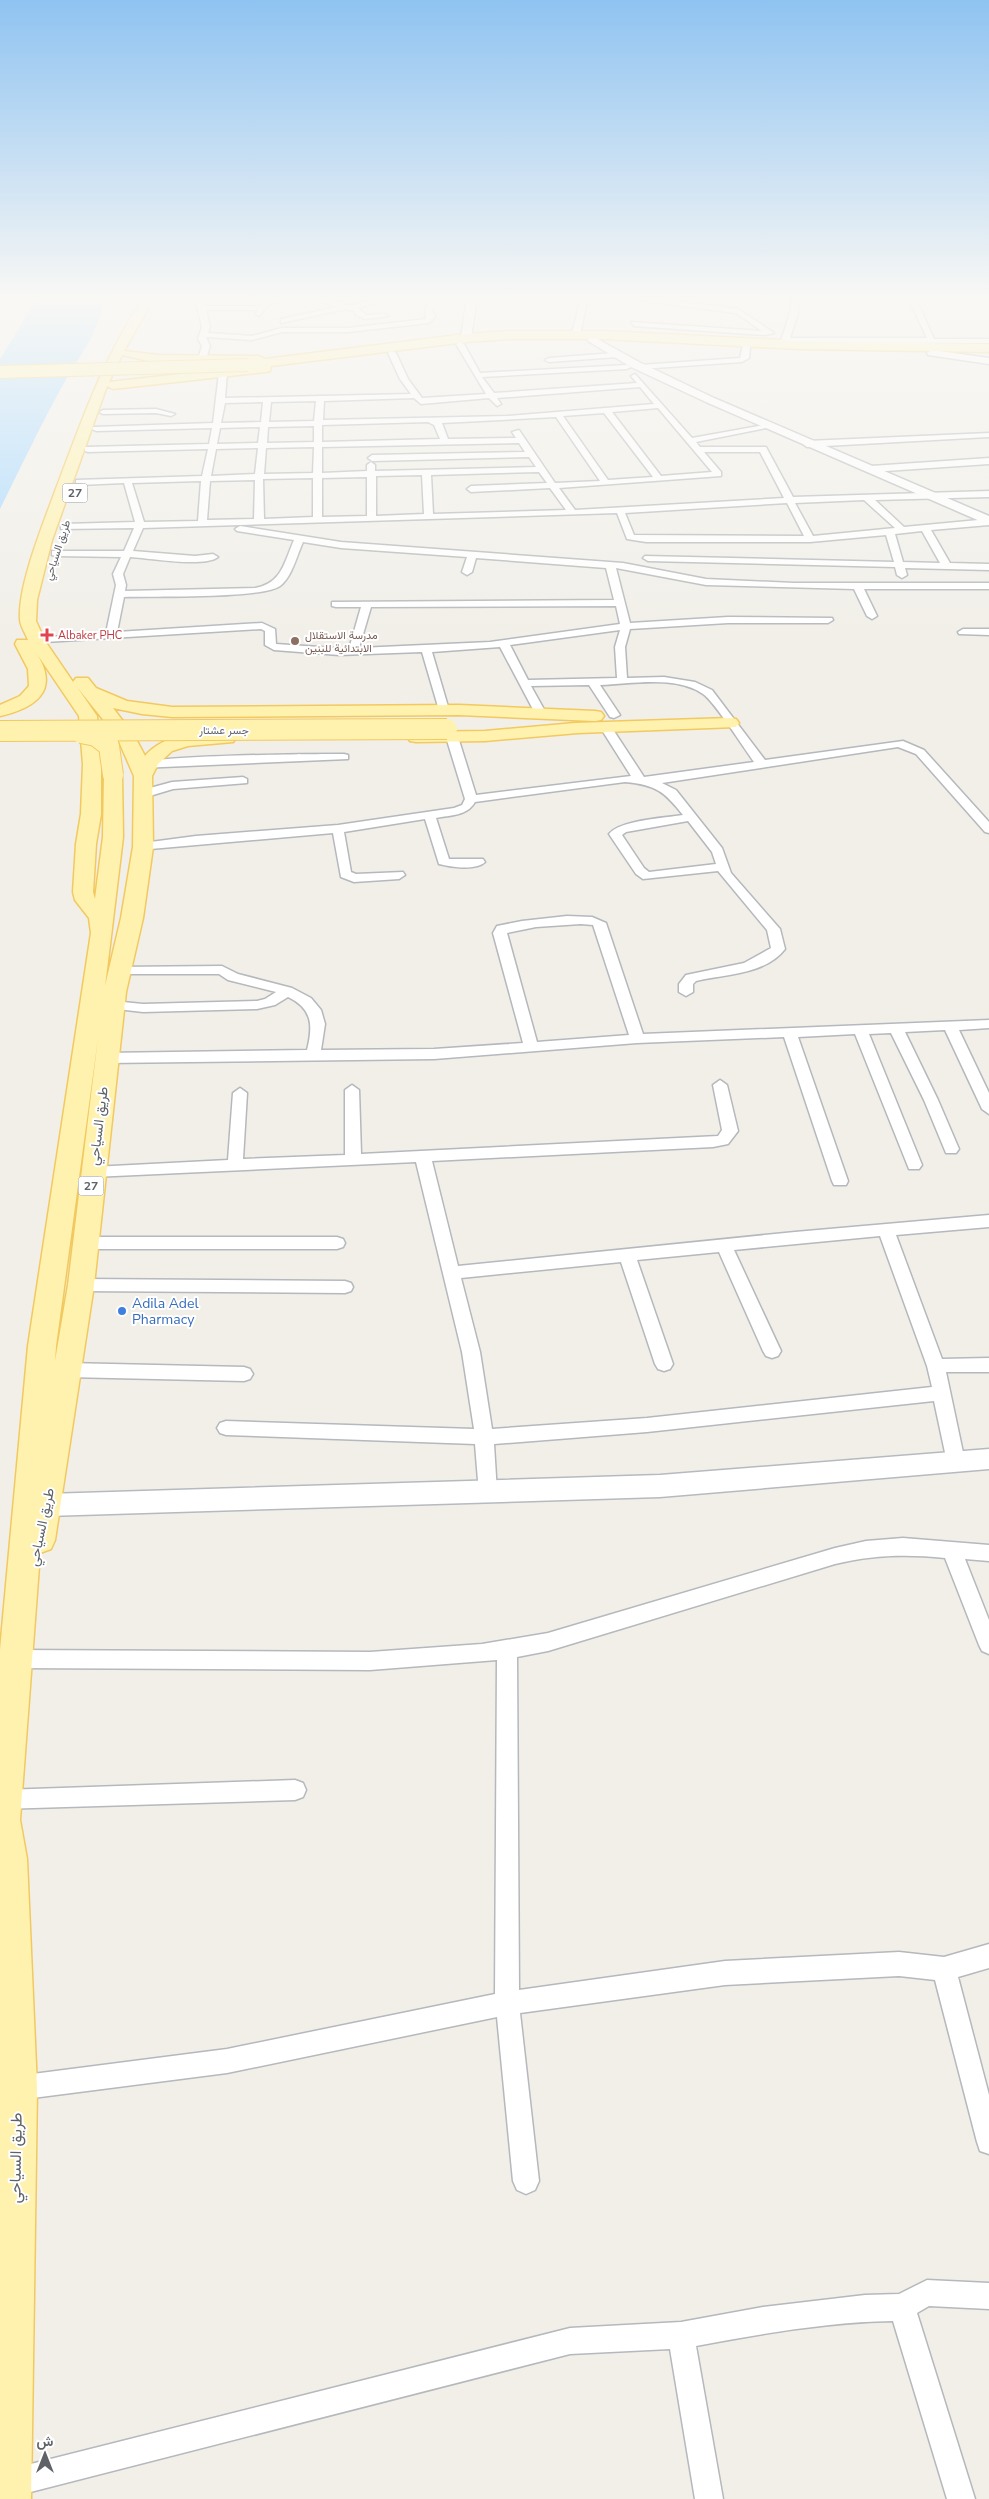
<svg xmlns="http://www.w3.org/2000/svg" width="989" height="2499" viewBox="0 0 989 2499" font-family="'Nunito Sans',Vazirmatn,sans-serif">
  <rect width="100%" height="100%" fill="#f1efe8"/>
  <path fill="#aadaff" d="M38,297H104C99,334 81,353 64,383C41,424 21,467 0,509V359Z"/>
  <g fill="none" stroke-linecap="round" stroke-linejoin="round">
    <g stroke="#b5b8bc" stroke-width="3">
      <path id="street" d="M195,297H202L205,306H261C268,297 279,297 289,297L269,304L259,316L255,314L258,310H206L210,327L208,333L252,336L282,328H348L426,319L425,308L435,297H442L432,310L435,317L429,323L348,332H282L252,340L206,337L210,346L206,359L202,361L198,359L202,346L198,339L202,327Z
        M315,297H324L349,306L369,301L371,297H378L374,303L358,308L366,315L384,314L388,316L365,319L356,315L355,311L345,309L281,323V319L337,307L327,304Z
        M581,297H588L580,334L576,336L572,334Z
        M615,297H639L738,309L774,333L765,335L634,326L631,322L762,331L736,313Z
        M792,297H798L799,310L790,338H927L908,297H915L934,339H989V343L788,342L784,346L780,344L791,310Z
        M460,342L464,344L480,373L627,365L631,367L627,369L482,377L494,393L637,383L631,376L635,374L692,438L769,424V428H766L696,442L700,447H766L793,497L989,491V497L875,500L904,527L989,519V525L931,530L950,563L989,564V570L905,568L907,575L902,578L897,575L895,567L648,561L643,558L645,556L894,562L886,535L810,542H646L627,539L617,513L143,528L133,551L195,556L213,554L218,557C204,568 149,558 130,557L123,574L126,585L125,591L255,588C282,583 284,563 294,540L237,531L235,529L240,526L341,542L623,563L706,579L794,583H989V589H864L877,616L872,619L867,616L854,589L706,585L616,568L630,623L728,617L832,618L833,620L828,623H728L630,629L625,647L627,678L664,677L695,682L712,690L765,760L903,741L924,750L989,822V833L985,832L916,754L898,747L662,783L676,790L722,848L731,873L780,929L785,949C765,975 724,974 696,981L693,984V992L686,996L679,992V984L686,975L744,963L771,948L767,930L718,871L643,879L636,874L609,834C620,820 665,818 683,815C664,791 656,785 625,782L475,802C467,816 451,815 436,818L449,859H483L485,862C476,871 450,867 439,864L425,819L344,832L351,872L356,874L403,872L405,875L399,879L354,882L341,877L333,833L139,850L137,847L139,844L143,843L196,836L338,825L454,808L462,805L465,799L446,737L452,734L458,737L476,795L631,776L600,727L606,724L610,725L644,777L754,762C744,748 714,701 703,694C676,675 631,684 600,685L620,715L614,718L610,717L589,685L531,686L546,713L544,715H536L500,647L432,652L449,710L444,713L439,710L422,652L339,655L274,650L265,645V631L261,629L45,642L44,640L49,637L106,633L116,585L113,574L121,557L55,556L52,555V551H124L134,528L61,529V525L64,524L135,522L124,483L79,485L76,484V480L202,476L208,449L88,452L85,451V447L209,444L212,428L96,431L92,429L93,427L213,423L219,373L223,371L227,373L225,398L411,394L400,379L388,353L392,351L396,353L408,379L422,398L486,394L456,344ZM640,387L654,404L507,416L323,420L324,401L414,398L421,404L489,398L497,406L501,404L497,398ZM316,401L314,421L269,422L271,402ZM263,402L261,422L221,423L225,403ZM658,408L712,472L661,476L612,412ZM604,413L653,477L608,480L563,416ZM556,417L600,481L555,483L519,430L512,432L516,438L448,439L442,423ZM428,422L434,425L440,439L322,442V425ZM314,426V442L267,443L268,427ZM260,427L258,443L217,444L220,428ZM519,443L525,452L372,455L368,458L372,461L529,457L536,467L375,471V465L371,462L367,465V471L322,473V447ZM314,447L313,473L264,474L266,448ZM258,448L255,474L211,476L216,449ZM704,452H760L784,498L575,510L559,488L721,476V472ZM539,472L547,483L471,486L467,489L471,492L550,488L566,510L433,514L431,475ZM422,475L424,514L376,516V476ZM367,477V516L322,517V478ZM313,478V517L264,519L263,479ZM255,480L254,519L207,520L210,481ZM201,481L198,521L144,522L132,483ZM864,500L895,528L813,536L795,503ZM787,503L804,536L634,535L625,513ZM922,531L940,563L903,562L895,534ZM303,542L341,548L467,557L462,572L467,575L472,572L476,558L606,568L614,600L332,602V606L336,607H361L349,649L276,644L275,629L262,623L117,632L124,597C152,596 262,599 280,586C292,577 297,555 303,542ZM616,606L620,624L490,642L359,648L371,607ZM620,630L615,647L617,678L528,680L510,645ZM688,821L712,852L716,864L649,872L644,868L622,835L626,832Z
        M743,345L750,347L749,358L742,362L640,369L636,367L640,365L740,358Z
        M614,353L618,355L617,357L549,362L545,360L549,358Z
        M156,409L175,414L171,416L156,413L103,414L99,412L103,410Z
        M989,433V437L807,447L803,444L807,441Z
        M989,458V464L871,472L867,469L871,466Z
        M963,629H989V635L959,634L958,632Z
        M344,754L348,755V759L140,768L134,765C144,755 318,754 344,754Z
        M243,777L247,779V783L173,789L143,798L137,794L139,791L172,782Z
        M567,916L592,917L606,923L643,1034L989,1020V1028L959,1030L989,1093V1114L982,1109L945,1030L905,1032L938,1100L959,1149L956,1153H946L924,1100L891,1033L869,1034L922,1165L919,1169H909L855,1034L798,1037L848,1181L846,1185H834L832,1181L784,1037L637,1043L434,1059L106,1063L99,1058L106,1053L307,1050C313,1026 313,1009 288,997L275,1005L257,1009L143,1012L108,1008L106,1005L113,1001L143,1004L257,1001L265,999L276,992L228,980L219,974H113L111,971L113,968L118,967L222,966L238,974L292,988L311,998L321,1010L325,1024L321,1050L434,1049L523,1043L493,933L497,926L522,921ZM581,924L593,925L629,1035L537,1042L507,933L536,927Z
        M720,1080L727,1085L738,1131L728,1144L713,1147L432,1161L458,1266L795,1232L989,1215V1227L896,1235L942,1359L989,1358V1372H946L965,1462L962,1467L956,1469L950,1467L947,1462L934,1401L647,1432L494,1444L497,1493L495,1498L488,1501L481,1498L479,1493L475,1444L226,1435L220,1433L217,1428L220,1423L226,1421L474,1429L462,1352L416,1162L93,1177L88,1176L85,1172L88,1168L93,1167L228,1160L233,1093L240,1088L247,1093L243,1159L345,1155V1090L352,1085L359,1090L361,1154L718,1136L722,1130L713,1085ZM880,1236L927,1366L932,1387L647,1418L492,1429L480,1352L461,1278L621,1262L655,1364L658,1369L664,1371L670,1369L673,1364L637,1260L719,1252L763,1351L766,1356L772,1358L778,1356L781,1351L734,1250Z
        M85,1237H337L343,1239L345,1243L343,1247L337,1249H85L79,1247L77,1243L79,1239Z
        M81,1279L345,1281L351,1283L353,1287L351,1291L345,1293L81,1291L75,1289L73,1285L75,1281Z
        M67,1363L244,1367L250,1369L253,1374L250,1379L244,1381L67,1377L61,1375L58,1370L61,1365Z
        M903,1538L989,1545V1561L965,1559L989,1620V1654L982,1651L979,1645L945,1558C905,1554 874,1555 835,1564L548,1651L517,1657L519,1990L725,1961L899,1952L944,1957L989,1944V1968L958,1977L989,2095V2154L980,2151L977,2142L935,1980L899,1976L725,1985L520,2013L539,2181L535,2190L526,2194L517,2190L513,2181L497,2017L227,2073L17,2100L8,2097L5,2088L8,2079L17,2076L227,2049L495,1994L497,1660L370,1670L15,1668L8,1665L5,1659L8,1653L15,1650L370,1652L482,1644L548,1633L835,1548L866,1541Z
        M295,1780L303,1783L306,1790L303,1797L295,1800L0,1809V1791L3,1790Z
        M927,2280L989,2283V2309L929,2306L917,2313L975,2499H947L893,2321C827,2322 761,2334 696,2346L723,2499H695L670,2349L570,2354L11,2497L0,2491L1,2473L11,2469L570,2328L681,2322L763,2307L865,2295L899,2294Z"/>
    </g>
    <g stroke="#b6babf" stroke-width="3">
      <path id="secondary" d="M467,297H477L471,338L466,341L461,338Z
        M592,336L639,362L714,398L989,516V525L706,402L631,367L588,341V337Z
        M932,350L989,358V364L928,355L927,353Z
        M989,1449V1469L660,1497L47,1516L38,1513L34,1505L38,1497L47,1494L660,1475Z"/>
    </g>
    <g stroke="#f2c960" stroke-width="3">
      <path id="primary" d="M144,297H155L124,351L158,355L259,356L265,359L466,334L510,331H604L800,341L989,344V352L800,349L604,339H510L466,342L271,366L270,371L266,372L113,389L107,386L52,540L37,600L36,621L45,641L73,682L76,678H88L96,688L127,701L172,707L459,705L595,711L601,712L604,716L601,720L595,721L459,715L172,717L142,714L113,708L135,737L145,756C163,734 206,727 233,734L236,738L233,742L188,746L172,751L158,764L152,776L153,847L143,918L126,992L94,1285L55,1540L51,1549L40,1553L20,1820L27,1859L37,2088L31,2499H0V1650L28,1346L91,933L89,918L75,900L73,892L76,844L81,814L83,764L79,716L37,654C60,691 35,708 0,716V705L20,696L29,686L28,669L15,644L17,640H28C26,634 20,626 20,619C18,586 42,527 54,494C80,426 102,359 144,297ZM122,355L158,363L243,364V367L109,382ZM77,687L117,737L134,776L133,847L121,918L105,986L123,837L122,775L120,771H106L104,775L103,837L95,899L93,892L96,844L101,814V764L97,716ZM98,1038L68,1285L55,1361L56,1346Z
        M730,718L736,719L739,723L736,727L578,733L485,741L416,742L410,741L407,737L410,733L416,732L485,731L575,723Z"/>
    </g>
    <use href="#street" fill="#fff" fill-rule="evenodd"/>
    <use href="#secondary" fill="#fff" fill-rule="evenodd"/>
    <use href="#primary" fill="#fff2af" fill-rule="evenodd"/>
    <g stroke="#f2c960" stroke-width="14" stroke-linecap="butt">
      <path id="primary-bridge-far1" d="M0,372L248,365"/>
    </g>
    <g stroke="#f2c960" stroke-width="22" stroke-linecap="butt">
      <path id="primary-bridge" d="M0,731L447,729
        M81,733L96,736L109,746L113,775"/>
    </g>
    <use href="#primary-bridge-far1" stroke="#fff2af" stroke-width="12"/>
    <use href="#primary-bridge" stroke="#fff2af" stroke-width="20"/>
  </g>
  <linearGradient id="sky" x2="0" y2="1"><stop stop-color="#8fc3f1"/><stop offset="0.46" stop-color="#f9f8f5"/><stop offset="1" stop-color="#f9f8f5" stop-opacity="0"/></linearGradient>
  <rect width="989" height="647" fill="url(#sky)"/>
  <path fill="#e0444e" stroke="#fff" stroke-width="2" d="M44.5 627.5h5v5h5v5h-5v5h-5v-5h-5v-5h5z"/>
  <circle fill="#8d6e63" stroke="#fff" stroke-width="2" cx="295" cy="641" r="5"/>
  <circle fill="#3f7fe0" stroke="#fff" stroke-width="2" cx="122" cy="1311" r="5"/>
  <g text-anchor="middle" stroke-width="4" stroke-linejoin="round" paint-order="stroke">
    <g font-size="11" fill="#5f6368" stroke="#fff">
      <text transform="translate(57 550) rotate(-72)" y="4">طريق السياحي</text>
      <text x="224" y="734">جسر عشتار</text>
    </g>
    <g font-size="11" fill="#be3a42" stroke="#fff" text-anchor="start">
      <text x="58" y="639">Albaker PHC</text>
    </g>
    <g font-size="11" fill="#785e54" stroke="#fff" text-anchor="start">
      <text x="305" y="639">مدرسة الاستقلال<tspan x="305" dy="13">الابتدائية للبنين</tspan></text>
    </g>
    <g fill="#fff" stroke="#8f9295" stroke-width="1">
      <rect x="62.5" y="483.5" width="25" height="19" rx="4"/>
      <rect x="78.5" y="1176.5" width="25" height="19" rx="4"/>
    </g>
    <g font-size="12" font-weight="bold" fill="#5f6368">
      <text x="75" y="497">27</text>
      <text x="91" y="1190">27</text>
    </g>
    <g font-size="14" fill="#5f6368" stroke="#fff">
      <text transform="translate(98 1126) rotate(-83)" y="5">طريق السياحي</text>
      <text transform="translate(41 1527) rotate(-78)" y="5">طريق السياحي</text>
    </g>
    <g font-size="14" fill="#366cbe" stroke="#fff" text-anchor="start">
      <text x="132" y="1308">Adila Adel<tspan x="132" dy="16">Pharmacy</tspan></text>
    </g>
    <g font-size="16" fill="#5f6368" stroke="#fff">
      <text transform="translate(15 2158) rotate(-89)" y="6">طريق السياحي</text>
    </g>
  </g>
  <g transform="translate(45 2454)" stroke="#ffffff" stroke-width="4" paint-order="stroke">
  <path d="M0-4L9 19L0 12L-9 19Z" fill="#5f6368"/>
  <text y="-8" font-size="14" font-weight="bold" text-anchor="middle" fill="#5f6368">ش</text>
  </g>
</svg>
